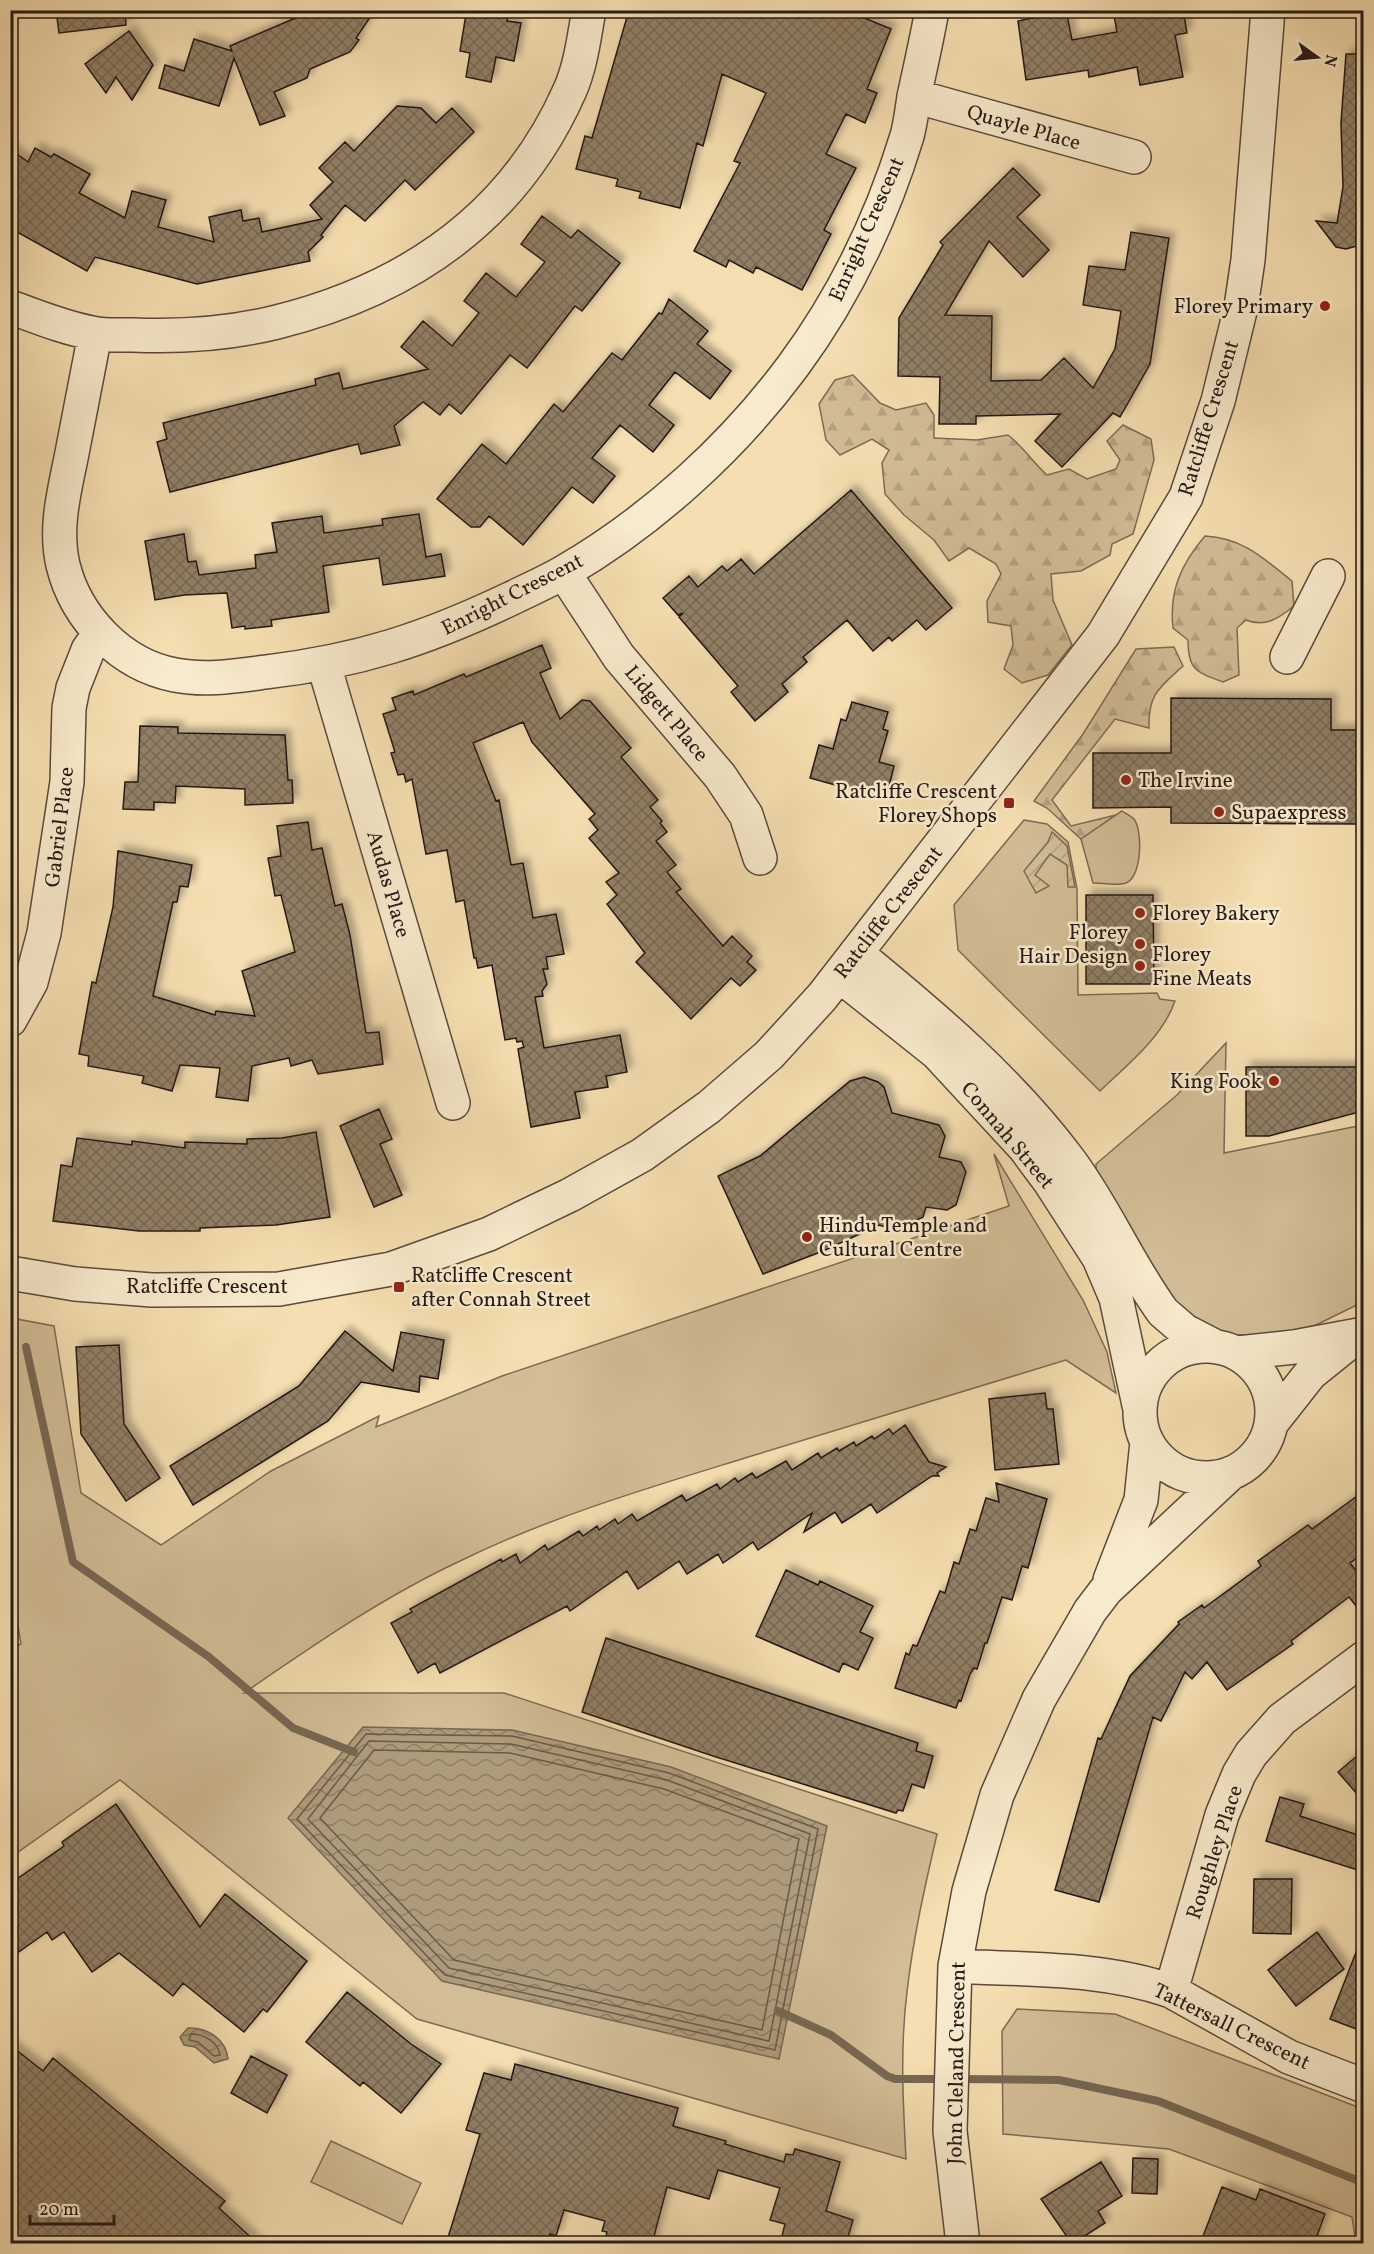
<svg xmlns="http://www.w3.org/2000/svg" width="1374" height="2254" viewBox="0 0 1374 2254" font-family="Vollkorn,serif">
  <defs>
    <pattern id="forest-firs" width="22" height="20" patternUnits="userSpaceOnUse" patternTransform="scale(1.5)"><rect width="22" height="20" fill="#d2bd96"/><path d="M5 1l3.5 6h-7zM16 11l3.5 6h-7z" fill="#b4a280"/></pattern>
    <pattern id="garden-furrows" width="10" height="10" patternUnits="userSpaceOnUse" patternTransform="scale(1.5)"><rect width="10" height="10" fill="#d2bd96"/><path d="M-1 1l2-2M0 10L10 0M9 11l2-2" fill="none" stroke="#b4a280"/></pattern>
    <pattern id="water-waves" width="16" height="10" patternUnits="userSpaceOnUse" patternTransform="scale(1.5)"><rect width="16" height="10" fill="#ae9b7c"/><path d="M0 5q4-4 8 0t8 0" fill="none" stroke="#8d7e64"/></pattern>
    <pattern id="building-cross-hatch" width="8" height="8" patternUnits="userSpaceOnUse" patternTransform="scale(1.5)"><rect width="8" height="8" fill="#917f66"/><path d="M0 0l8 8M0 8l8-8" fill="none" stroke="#766753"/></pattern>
    <filter id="shadow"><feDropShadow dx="5.5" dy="-5.5" stdDeviation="3" flood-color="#0004"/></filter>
  </defs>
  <rect width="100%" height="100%" fill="#f5deb1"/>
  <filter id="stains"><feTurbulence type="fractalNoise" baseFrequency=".00333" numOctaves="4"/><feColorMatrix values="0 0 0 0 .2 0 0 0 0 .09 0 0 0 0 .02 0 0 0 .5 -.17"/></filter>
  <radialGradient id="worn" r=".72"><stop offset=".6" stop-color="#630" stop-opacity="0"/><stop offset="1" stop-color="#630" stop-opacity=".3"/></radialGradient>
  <path fill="url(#forest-firs)" stroke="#7c6b56" stroke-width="1.5" d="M853,375L880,403L896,410L926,403L934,415V438L977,440L1008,435C1025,448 1032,462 1047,475L1069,469L1087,479L1116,469L1120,460L1107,441L1123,425L1151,439L1154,460L1133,534L1112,544L1110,555L1081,571L1051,574L1053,600L1072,645L1048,675L1022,683L1004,669L1013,645L1011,626L988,622L987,601L1001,574L996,564L969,548L949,561L934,540L904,515L885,494L882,463L889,450L872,439L840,455L826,440L819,404L835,380Z
    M1205,536C1243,538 1263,558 1292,581L1294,606C1279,618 1265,628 1246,620L1237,628L1239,675L1223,682C1196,672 1188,670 1188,640L1173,628C1169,591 1181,564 1205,536Z
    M1174,647L1183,666C1159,688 1148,694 1149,728L1115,719L1052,800L1071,826L1116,815L1081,839L1047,808L1034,801L1083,734L1136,649Z"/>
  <path fill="#d2bd96" stroke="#7c6b56" stroke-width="1.5" d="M1122,811C1125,813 1131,816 1134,819C1143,831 1142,877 1126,883C1117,886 1102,883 1093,883L1081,839Z
    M1024,820L1047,824L1068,842L1077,889L1078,995L1157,993L1160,999L1175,1001C1162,1038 1127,1065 1100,1091L958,950L954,905Z
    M1226,1043L1224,1153L1363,1125V1302L1316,1325L1273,1336L1212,1334L1175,1316L1096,1188V1164L1177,1095Z
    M994,1154L1083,1300L1107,1352L1116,1393L1066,1360C959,1393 852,1426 745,1458C648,1488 552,1516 460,1561C383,1597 314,1645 244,1693H504L937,1834C925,1886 913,1938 907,1992C900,2047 903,2103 906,2159L417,2019L120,1780L11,1857V1647L21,1644L10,1578L11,1318L54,1326L81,1493L161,1545L271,1471L379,1416L376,1427L502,1376L1009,1206Z
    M1017,2009L1115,2014L1363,2109V2243H1356L1352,2217L1169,2149L1003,2134L1002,2031Z
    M331,2141L421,2183L402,2224L311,2182Z"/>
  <path fill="url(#garden-furrows)" stroke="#7c6b56" stroke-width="1.5" d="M1052,832L1067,846L1075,887H1068L1067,865L1050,854L1035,875L1049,886L1036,893L1024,871L1048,842Z"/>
  <path fill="url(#water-waves)" stroke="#776753" stroke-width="1.5" d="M363,1727L512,1730L671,1767L827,1826L779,2059L442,1981L288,1818Z
    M188,2028C207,2027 226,2039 228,2059L214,2063L195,2047L184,2045L180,2037Z"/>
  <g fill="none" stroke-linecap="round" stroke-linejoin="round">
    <path stroke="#6a5a48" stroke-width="1.5" d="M366,1734L512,1736L669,1773L818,1829L775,2050L445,1975L297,1819Z
      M369,1741L511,1744L667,1780L810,1834L769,2041L449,1968L308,1819Z
      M374,1750L510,1753L664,1789L799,1839L762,2030L454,1960L320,1818Z
      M191,2034C204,2034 218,2042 220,2055L214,2056L198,2042L189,2040Z"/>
    <path stroke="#776753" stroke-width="8" d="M26,1347L73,1562L209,1657L293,1728L354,1752
      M778,2011L831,2035L887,2076L895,2079H944
      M957,2079L1059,2080L1158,2101L1364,2183"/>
  </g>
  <path fill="url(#building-cross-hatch)" stroke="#251915" stroke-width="1.5" filter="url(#shadow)" d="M56,10H125L126,25L59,33Z
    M314,10H375L356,38L359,40L350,52L310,69L307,78L274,92L285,116L260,125L234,58L219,106L159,88L165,65L184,71L194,39L232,51L230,46Z
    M483,10H509L507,21L521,23L514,61L496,57L491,82L466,77L470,53L460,51L466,14L482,16Z
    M629,10H845L891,29L867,89L877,93L865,123L846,114L826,154L856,168L824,230L831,234L802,290L756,267L753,273L729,260L726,267L694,251L740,163L734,161L766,93L722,74L703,146L697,143L680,208L639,198L641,192L616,186L618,179L576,169L585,136L592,138Z
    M1036,10H1066L1072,40L1117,32L1113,10H1183L1187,33L1175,35L1183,77L1140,85L1137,67L1089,77L1088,70L1026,80L1018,21L1037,17Z
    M129,31L153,65L132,100L116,77L106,93L85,64Z
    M1346,54H1364V235L1356,234L1357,246L1346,249L1336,247L1316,221L1337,223L1343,187L1341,123Z
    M397,106L421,108L436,123L452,108L474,132L415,190L405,180L365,221L345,205L321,235L323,237L308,252L310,261L197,284L95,257L87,271L10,228V149L28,162L35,148L51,157L54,154L90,174L79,193L125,218L132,191L166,200L158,227L214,242L209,217L241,210L243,221L259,218L262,232L322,219L310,205L333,182L319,168L345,142L354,151Z
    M1013,168L1040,195L1017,217L1049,250L1023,277L989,241L945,315L992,316L991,381L1041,380L1064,358L1093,388L1115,349L1121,311L1083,305L1089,266L1125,270L1131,232L1169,238L1150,364L1120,417L1113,413L1062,467L1035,441L1060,414L976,416V424H939L940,377L898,376L899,318L943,245L940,242Z
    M542,216L571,238L578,230L620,263L582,311L575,306L527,368L510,355L461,414L449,404L440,415L423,402L394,426L400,445L361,454L358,444L170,492L157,442L167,439L163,423L316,385L315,379L339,373L343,389L428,369L401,347L423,321L452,346L479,313L464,301L486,273L516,297L545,262L521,244Z
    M669,299L708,331L697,344L731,371L710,399L675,372L649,405L674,425L653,452L620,425L592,458L615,476L593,503L572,487L523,545L489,516L480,527H471L437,499L482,444L506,464L554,404L563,412L612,353L622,360L659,313L662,314Z
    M851,490L952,608L926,630L917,620L892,641L889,637L873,651L847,620L803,657L807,662L782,684L788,692L755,721L731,692L738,686L679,617L683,613L678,615L663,598L689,576L698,587L722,566L727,571L741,559L754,574Z
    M419,514L426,557L441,554L445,576L383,585L379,558L323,566L329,612L271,620L272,626L245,629V626L232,628L227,593L184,595L155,600L145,541L184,534L188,562L196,561L199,575L256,568L255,555L277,552L272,523L322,516L324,533L383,525L382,519Z
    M542,645L551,668L540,673L560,719L582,700L590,701L631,748L621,757L658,800L650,807L662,821L660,823L667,832L656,841L676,865L667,872L681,889L676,892L723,946L732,936L752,956L747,962L756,970L740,986L731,978L691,1019L636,962L645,953L607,904L617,895L606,882L619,873L589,838L598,830L589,819L595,814L532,742L523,722L473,743L496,801L499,800L511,865L523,863L533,918L556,914L564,954L546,957L548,969H543L547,984L542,991L543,996L535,997L544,1048L620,1035L627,1072L606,1076L608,1087L575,1092L580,1118L531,1127L518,1049L524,1047L522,1041L517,1042L516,1038L505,1040L492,965L478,968L476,958H474L464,900L456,902L447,850L426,854L412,779L406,782L404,774L398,775L391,753L395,752L383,714L396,710L392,698L413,691L414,695L464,674L466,677Z
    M1171,698L1331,699V730H1358L1357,824L1171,823V807L1093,808V753H1171Z
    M852,702L888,712L883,729L888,731L879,762L894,766L886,799L810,778L819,745L833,749L841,719L846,721Z
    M140,726L178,727V733L285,735L288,780H292L293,803L245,805V789L176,786L175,803L154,802V810L123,809L125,782H138Z
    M308,822L312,850L322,848L335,906L342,904L350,935L366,1033L379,1032L383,1064L318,1074L312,1060L291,1066L289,1058L252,1066L248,1101L216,1097L220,1068L180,1065L172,1091L142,1083L144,1076L88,1066L89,1056L79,1054L92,982L96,983L113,907L118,851L192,865L188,887L180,886L177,902H173L153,996L215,1015L216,1011L255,1016L242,971L295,952L281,895L275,896L268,858L281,856L277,826Z
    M1086,895H1153L1154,984H1086Z
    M1246,1067H1364L1363,1111L1269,1136H1246Z
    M864,1077L878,1082L884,1087L892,1113L939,1125L945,1136L939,1157L961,1162L966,1172L956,1205L947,1210L926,1207L923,1217L897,1230L879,1225L823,1251L763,1274L718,1176L760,1156L850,1081Z
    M379,1109L392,1139L380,1144L402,1195L374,1207L340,1126Z
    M316,1132L330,1217L276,1225L200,1228V1231H139L53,1221L61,1165L72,1167L77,1138L132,1145V1141L185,1148V1142L247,1144V1139L282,1138Z
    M345,1331L393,1371L401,1332L444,1340L438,1379L420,1376L419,1392L361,1382L328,1421L193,1505L170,1466L299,1386Z
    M119,1345L124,1424L160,1478L126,1501L81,1434L76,1347Z
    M1045,1393L1047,1409H1053L1059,1464L995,1470L989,1399Z
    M905,1425L929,1462L946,1467L937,1473L939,1476H932L877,1513L871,1504L842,1523L835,1512L804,1532L812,1513L758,1550L753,1542L723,1563L718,1554L687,1574L679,1561L638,1589L627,1571L570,1611L567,1606L440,1673L435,1663L418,1673L391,1623L412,1612L410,1609L501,1559L502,1562L516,1554L520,1563L545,1545L548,1550L579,1531L583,1536L597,1526L599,1530L615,1519L618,1524L632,1514L637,1521L682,1495L686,1501L717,1484L720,1489L735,1478L738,1482L752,1473L756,1478L786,1461L792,1470L818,1453L821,1458L837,1448L839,1451L854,1442L856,1446L872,1436L874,1439L889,1429L893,1434Z
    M996,1483L1047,1499L1028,1568L1022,1566L1012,1600L1002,1597L987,1643H985L977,1669L974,1668L970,1674L961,1701L959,1700L956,1708L895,1688L906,1653L909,1655L913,1645L917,1646L940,1591L945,1593L954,1562L959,1564L970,1529L976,1531L986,1498L999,1502Z
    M1364,1491V1553L1350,1563L1364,1581V1616L1349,1597L1291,1641L1293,1644L1227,1690L1207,1662L1192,1679L1185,1672L1161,1721L1153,1717L1099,1902L1055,1890L1098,1738L1101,1739L1130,1676L1179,1624L1178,1622L1202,1605L1204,1608L1261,1566L1258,1561L1308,1525L1312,1529Z
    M786,1570L818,1585L820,1581L873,1606L860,1632L873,1638L858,1670L843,1663L839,1672L756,1636Z
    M606,1638L918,1743L916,1751L933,1756L924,1788L912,1784L903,1811L898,1810L896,1813L713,1756L582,1712Z
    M1364,1750V1802L1338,1772Z
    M1280,1797L1304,1804L1300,1816L1364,1837V1872L1266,1841Z
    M116,1804L200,1927L225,1894L307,1961L267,2012L263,2009L244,2032L183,1983L173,1996L119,1953L92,1972L64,1932L52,1940L47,1932L10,1958V1884L64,1846L62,1842Z
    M1254,1879H1292L1291,1934L1253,1933Z
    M1317,1932L1344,1969L1296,2006L1268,1970Z
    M1362,1937H1364V2032L1330,2019Z
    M347,1992L411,2044L441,2064L401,2113L363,2082L360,2086L306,2042Z
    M10,2045L43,2071L53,2058L225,2201L219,2208L258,2244H10Z
    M251,2056L287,2075L267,2113L231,2093Z
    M515,2064L678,2108L673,2126L726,2141L725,2144L784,2162L786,2154L793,2155L795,2149L840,2162L826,2211L853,2220L846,2244H780L785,2224L770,2220L780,2188L718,2170L709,2199L667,2187L652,2244H604L607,2232L602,2231L605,2221L564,2210L556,2236L550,2234L547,2244H446L480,2134L466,2130L484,2073L511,2080Z
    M1133,2158L1158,2159L1157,2194L1132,2193Z
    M1101,2162L1122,2196L1098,2211L1105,2223L1072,2244L1041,2199Z
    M1222,2187L1256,2200L1260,2189L1325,2214L1314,2244H1200Z"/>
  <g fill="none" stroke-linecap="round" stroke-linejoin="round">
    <g stroke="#594a3c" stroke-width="36">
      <path id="minor" d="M914,96L1134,157
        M10,307C38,317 64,328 92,333C105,336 120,335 133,335C182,337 229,334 277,322C409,289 514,217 570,90C581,65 584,37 589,10
        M95,334C87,374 80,413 72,453C65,489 54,527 63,565C76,618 121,665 175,675C205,681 236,676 266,672C359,661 426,639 510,599C528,590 547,582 564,572C652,521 733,447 793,366C844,297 882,218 907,136C911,122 912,107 915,92C921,65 927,38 932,10
        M564,573L619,657L720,776L746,815L760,858
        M1287,657L1328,576
        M324,665L453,1103
        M856,953C933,1016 1009,1080 1069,1160C1105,1208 1128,1264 1163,1312L1185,1331L1212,1345
        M839,975L937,1053L1024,1147L1050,1182L1099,1258L1116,1298L1139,1405
        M10,1020L31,982L44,933L67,782L69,708L73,688L88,650L100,633
        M10,1273L75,1284L152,1290L279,1289L391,1269L489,1234L570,1195L642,1155L709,1107L769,1055L822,997L1103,635L1186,497L1218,401L1241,307L1248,260L1268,10
        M1140 1412a66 66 0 1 1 132 0a66 66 0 1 1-132 0Z
        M1238,1353L1294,1347L1364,1334
        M1273,1421L1310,1374L1356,1337
        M1110,1580L1141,1500L1147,1442
        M955,1966C1027,1970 1103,1967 1171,1991L1289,2057L1364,2086
        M1171,1991L1222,1815L1239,1774L1251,1754L1282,1719L1364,1658
        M963,2244L950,2131L955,1966L969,1891L997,1795L1039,1699L1090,1611L1106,1590L1231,1473"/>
    </g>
    <use href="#minor" stroke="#f8eacc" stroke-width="33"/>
  </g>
  <g fill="#8f2418" stroke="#f8eacc" stroke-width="2">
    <circle cx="1325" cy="306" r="6"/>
    <circle cx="1126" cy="780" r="6"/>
    <rect x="1003" y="797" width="12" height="12" rx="3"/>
    <circle cx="1219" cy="812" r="6"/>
    <circle cx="1140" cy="913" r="6"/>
    <circle cx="1140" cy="944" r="6"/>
    <circle cx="1140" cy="966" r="6"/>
    <circle cx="1274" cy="1081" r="6"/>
    <circle cx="807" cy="1237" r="6"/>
    <rect x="393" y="1281" width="12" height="12" rx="3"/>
  </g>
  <g text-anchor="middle" stroke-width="5" stroke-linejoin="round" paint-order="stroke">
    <g font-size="21" fill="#251915" stroke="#f8eacc">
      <text transform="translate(1024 127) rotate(16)" y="7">Quayle Place</text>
      <text transform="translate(866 229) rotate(-66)" y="7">Enright Crescent</text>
      <text transform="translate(1208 418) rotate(-73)" y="7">Ratcliffe Crescent</text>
      <text transform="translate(512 594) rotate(-27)" y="7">Enright Crescent</text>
      <text transform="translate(667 713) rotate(50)" y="7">Lidgett Place</text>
      <text transform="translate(59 827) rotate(-83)" y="7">Gabriel Place</text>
      <text transform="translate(389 884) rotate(74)" y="7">Audas Place</text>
      <text transform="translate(888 912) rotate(-52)" y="7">Ratcliffe Crescent</text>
      <text transform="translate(1008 1135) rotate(50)" y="7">Connah Street</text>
      <text x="207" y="1293">Ratcliffe Crescent</text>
      <text transform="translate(1214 1852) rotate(-72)" y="7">Roughley Place</text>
      <text transform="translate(1232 2026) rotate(26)" y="7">Tattersall Crescent</text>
      <text transform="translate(956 2063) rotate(-89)" y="7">John Cleland Crescent</text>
    </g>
    <g font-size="21" fill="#251915" stroke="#f8eacc" text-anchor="start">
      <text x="1313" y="313" text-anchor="end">Florey Primary</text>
      <text x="1138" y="787">The Irvine</text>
      <text x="997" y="798" text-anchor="end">Ratcliffe Crescent<tspan x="997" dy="24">Florey Shops</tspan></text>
      <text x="1231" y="819">Supaexpress</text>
      <text x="1152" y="920">Florey Bakery</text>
      <text x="1128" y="939" text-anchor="end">Florey<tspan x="1128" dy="24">Hair Design</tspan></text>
      <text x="1152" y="961">Florey<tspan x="1152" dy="24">Fine Meats</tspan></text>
      <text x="1262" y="1088" text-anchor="end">King Fook</text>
      <text x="819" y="1232">Hindu Temple and<tspan x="819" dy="24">Cultural Centre</tspan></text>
      <text x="411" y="1282">Ratcliffe Crescent<tspan x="411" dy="24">after Connah Street</tspan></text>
    </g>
  </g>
  <rect width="1374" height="2254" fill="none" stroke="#f5deb1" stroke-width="36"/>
  <rect x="12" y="12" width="1350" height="2230" fill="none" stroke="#251915" stroke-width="3"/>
  <rect x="18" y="18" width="1338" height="2218" fill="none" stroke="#251915" stroke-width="1.5"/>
  <g transform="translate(1317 57) rotate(105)" stroke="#f8eacc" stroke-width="4.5" paint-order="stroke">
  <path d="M0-4.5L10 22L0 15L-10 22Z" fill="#251915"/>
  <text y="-9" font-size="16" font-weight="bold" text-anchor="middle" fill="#251915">N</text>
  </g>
  <path d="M30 2215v9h84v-9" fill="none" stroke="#251915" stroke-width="3"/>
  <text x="39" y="2215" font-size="18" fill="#251915" stroke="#f8eacc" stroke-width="4.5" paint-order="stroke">20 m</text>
  <rect width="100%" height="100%" filter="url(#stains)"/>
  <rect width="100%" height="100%" fill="url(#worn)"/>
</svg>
